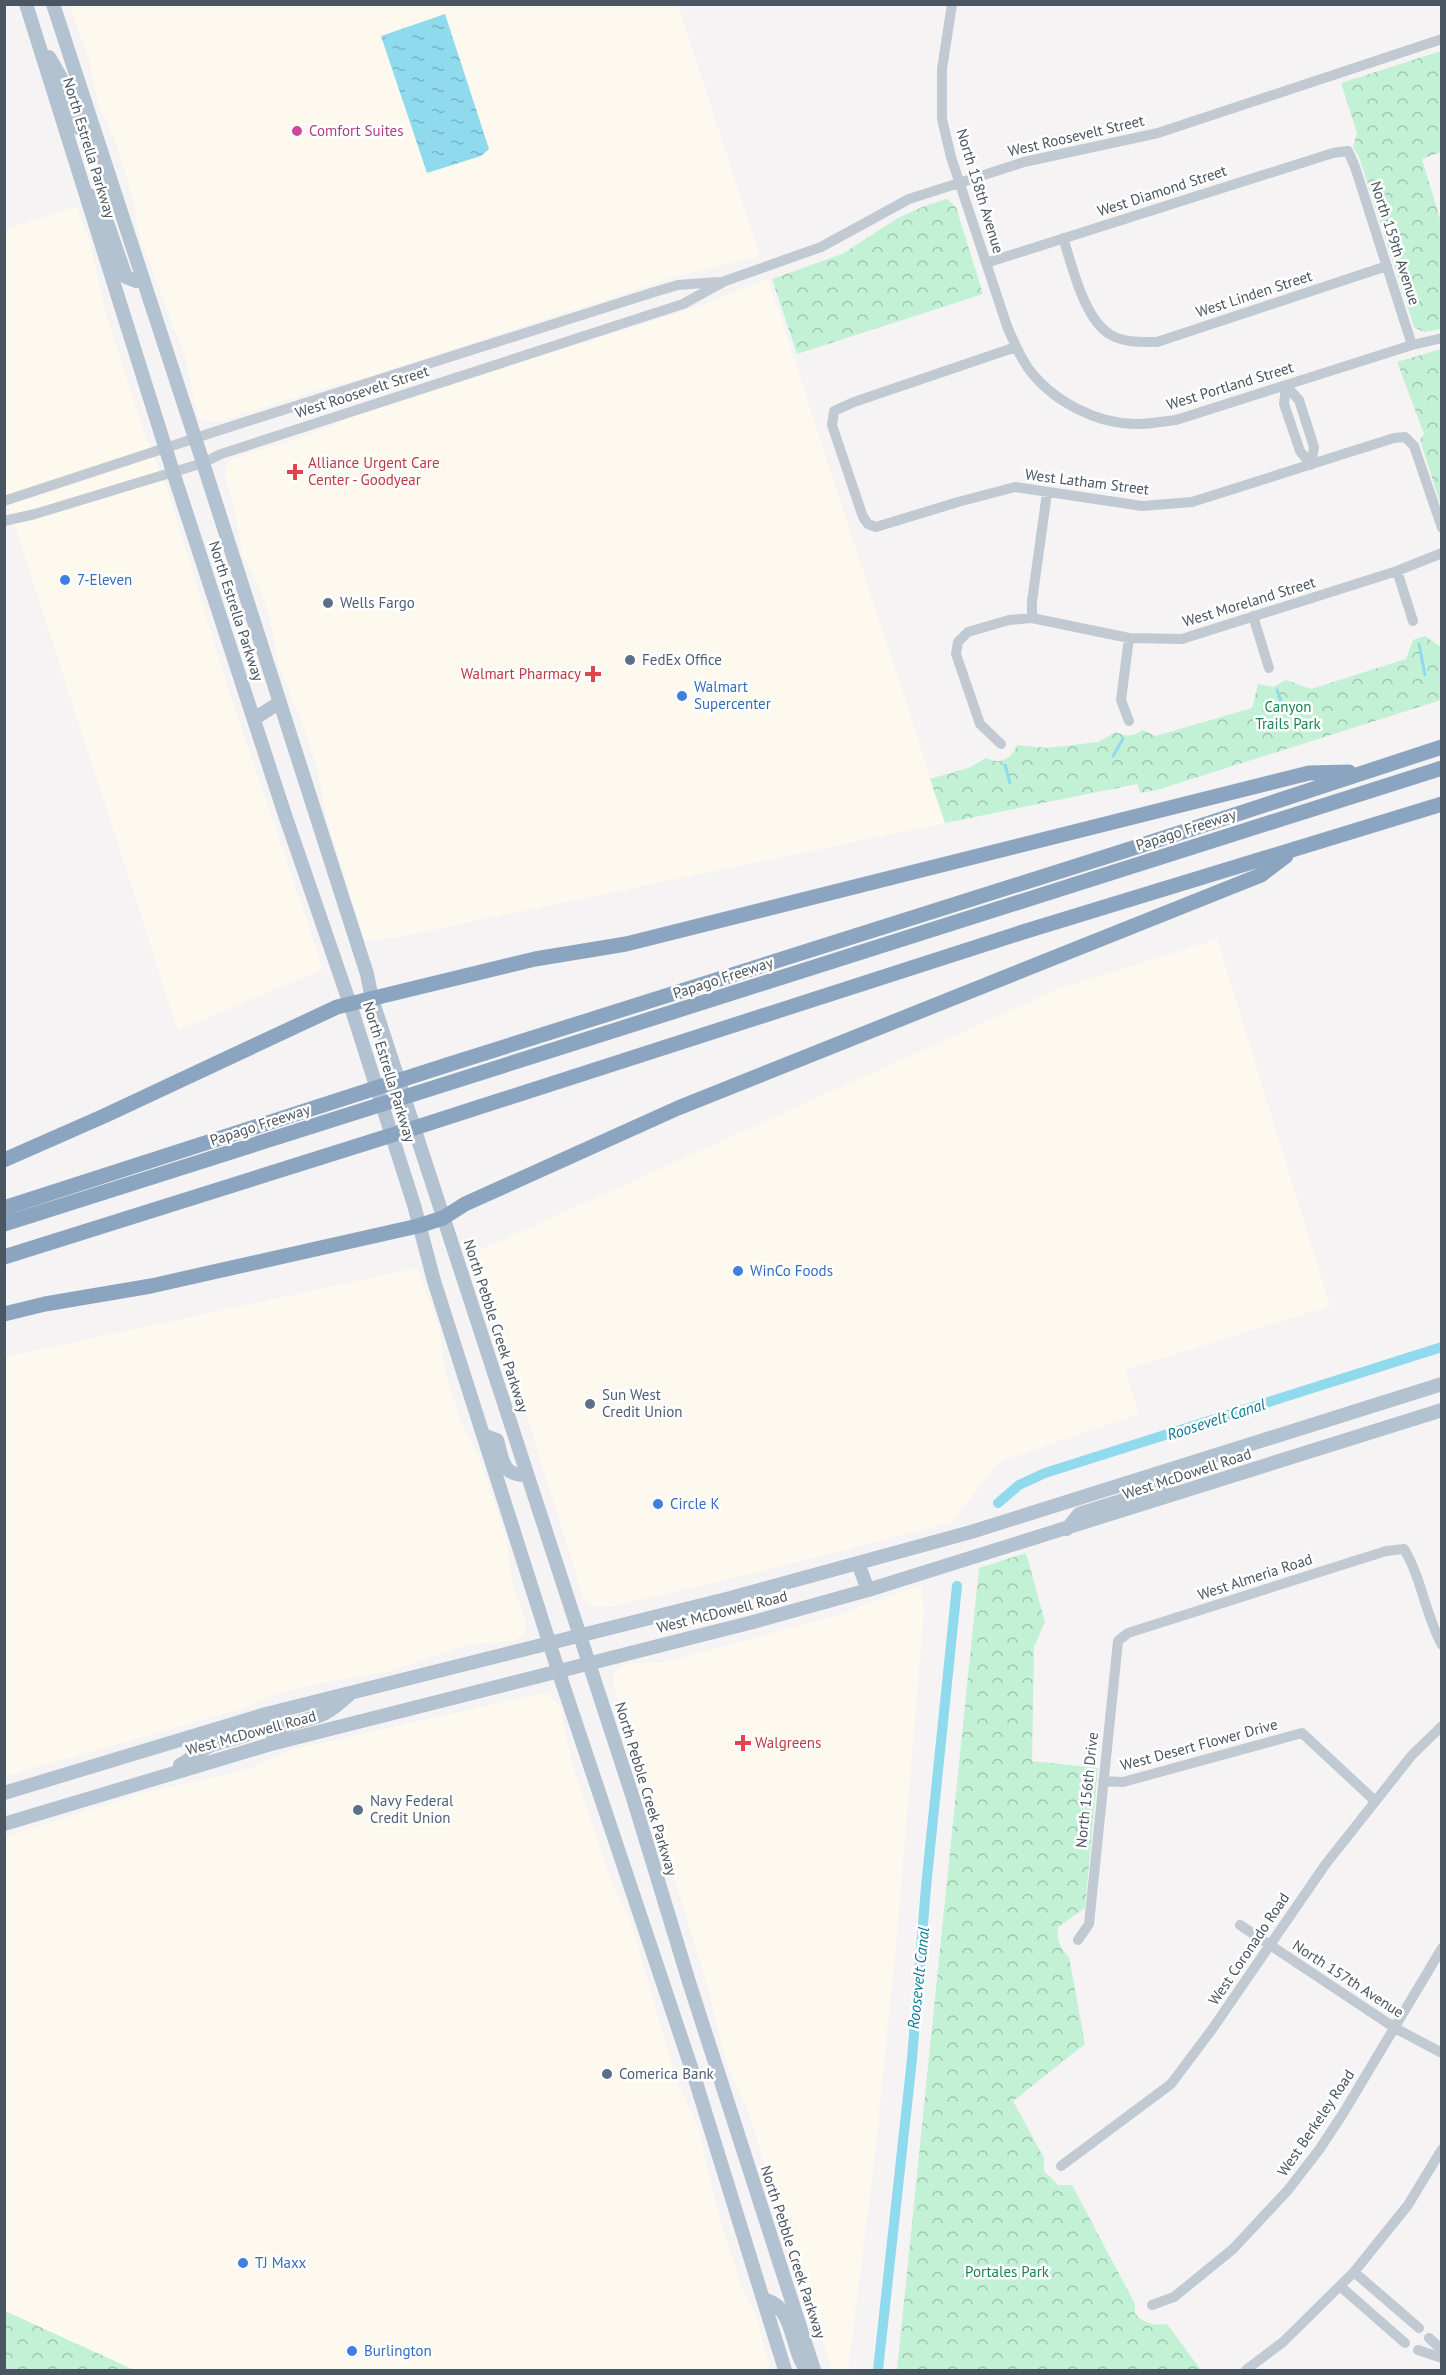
<svg xmlns="http://www.w3.org/2000/svg" width="1446" height="2375" viewBox="0 0 1446 2375" font-family="'PT Sans',sans-serif">
  <defs>
    <pattern id="park-crowns" width="20" height="18" patternUnits="userSpaceOnUse" patternTransform="scale(1.5)"><rect width="20" height="18" fill="#c3f1d5"/><path d="M2 6a3 3 0 1 1 6 0M12 15a3 3 0 1 1 6 0" fill="none" stroke="#a0c6b0"/></pattern>
    <pattern id="water-ripples" width="26" height="14" patternUnits="userSpaceOnUse" patternTransform="scale(1.5)"><rect width="26" height="14" fill="#90daee"/><path d="M2 4q2-2 4 0t4 0M15 11q2-2 4 0t4 0" fill="none" stroke="#78b4c4"/></pattern>
  </defs>
  <rect width="100%" height="100%" fill="#f5f3f3"/>
  <path fill="#fdf9ef" d="M69,5H678L760,256L678,276L370,376L318,390L221,421L205,422L199,418L196,411L186,359L139,236L133,198L114,138L98,105L90,62Z
    M76,207L88,236L106,314L144,432L169,495L226,682L323,969L178,1030L5,495L4,229Z
    M768,279L945,823L403,936L365,941L326,816L317,767L300,717L278,665L272,628L261,591L243,557L234,507L226,482V466L232,459L321,431L345,419L702,305Z
    M1217,939L1330,1306L1125,1370L1139,1414L998,1462L952,1522L759,1572L613,1606H593L584,1600L476,1252L1058,989Z
    M417,1268L439,1327L445,1371L462,1425L479,1456L506,1539L512,1582L526,1622L524,1634L514,1641L468,1645L387,1672L326,1682L280,1693L241,1709L5,1776V1357Z
    M921,1586L924,1610L897,1934L875,2155L848,2370H832L804,2284L785,2245L770,2181L747,2109L728,2069L706,1981L678,1891L659,1847L643,1777L613,1685V1678L614,1672L628,1664L669,1661L706,1651L842,1614L887,1596Z
    M539,1694H548L560,1706L573,1768L610,1879L629,1917L678,2084L698,2126L720,2220L740,2282L757,2320L771,2370H134L5,2311V1837L142,1793L229,1774L256,1766L294,1749Z"/>
  <path fill="url(#park-crowns)" d="M1441,51V152L1422,159L1441,222V329L1424,332L1414,327L1359,157L1353,147L1357,133L1341,83Z
    M947,199L956,207L983,294L797,354L772,279L842,254L898,218L927,205Z
    M1441,349V506L1420,440L1424,434L1397,362Z
    M1425,636L1441,647V700L1157,790L1140,793L1137,784L945,823L930,779L971,767L986,758C1001,765 1012,759 1017,745L1046,748L1098,742L1116,732C1125,737 1134,737 1142,730L1156,736L1252,708L1258,684L1273,687L1286,680L1311,689L1406,659L1413,640Z
    M1026,1553L1045,1622L1034,1647L1032,1761L1098,1768L1085,1908L1058,1927C1057,1940 1059,1947 1069,1957L1085,2044L1013,2101L1044,2158V2171L1058,2185H1072L1135,2304V2314C1146,2324 1153,2326 1167,2324L1201,2370H897L979,1568Z
    M4,2311H5L134,2370H5Z"/>
  <path fill="url(#water-ripples)" d="M445,14L489,149L481,156L427,173L381,36Z"/>
  <g fill="none" stroke-linecap="round" stroke-linejoin="round">
    <path stroke="#90daee" stroke-width="3" d="M1419,644L1425,675
      M1277,690L1284,710
      M1113,756L1123,739
      M1005,765L1010,783"/>
    <path stroke="#90daee" stroke-width="10" d="M998,1503L1019,1485L1045,1473L1442,1347
      M878,2370L912,2059L926,1887L957,1586"/>
    <path stroke="#c1cad2" stroke-width="10" d="M952,4L942,69V119L951,157L1007,326C1013,340 1019,355 1028,368C1052,401 1098,425 1139,424C1151,424 1164,421 1176,420L1412,345L1442,338
      M1063,238C1072,265 1084,320 1111,335C1125,343 1141,342 1157,342L1387,266
      M986,263L1333,153L1348,151L1355,167L1412,345
      M1016,347L854,402L834,411L832,425L863,517L868,524L876,527L958,502L1015,487L1142,506L1192,502L1394,438L1405,437L1414,446L1442,528
      M1286,386L1299,400L1314,447L1311,465
      M1286,386L1284,404L1300,451L1311,465
      M4,501L217,431L651,293L678,285L718,282
      M4,521L35,514L203,463L221,454L683,304L725,281L821,247L909,199L1024,162L1158,133L1442,39
      M1397,571L1413,621
      M1253,616L1269,668
      M1032,618V601L1047,493
      M1129,721L1121,700L1129,638
      M1001,744L980,724L956,654L958,642L968,632L1009,620L1032,618L1129,638L1182,639L1397,571L1442,553
      M1103,1781L1123,1782L1302,1733L1374,1800
      M1240,1925L1395,2028L1442,2053
      M1078,1940L1089,1924L1118,1641L1128,1633L1386,1551L1404,1549C1422,1579 1425,1614 1442,1645
      M1061,2166L1171,2084L1213,2028L1325,1865L1412,1755L1442,1726
      M1354,2272L1419,2328
      M1341,2287L1405,2343
      M1152,2305L1174,2297L1233,2249L1288,2190L1319,2150L1344,2112L1442,1948
      M1429,2338L1442,2350
      M1418,2350L1442,2358
      M1246,2370L1283,2342L1354,2272L1408,2205L1442,2149"/>
    <path stroke="#b3c2d1" stroke-width="14" d="M26,4L173,472L285,815L350,1004L414,1205L434,1281L558,1670L695,2079L785,2370
      M53,4L195,438L367,974L372,999L633,1798L689,1982L814,2370
      M49,57L60,76L79,128L91,126
      M86,193L100,202L126,277L136,281L143,279
      M254,719L280,702
      M483,1435L497,1440C503,1461 502,1476 527,1475
      M1067,1529L1079,1514L1159,1489L1167,1481L1170,1470
      M858,1563L868,1590
      M271,1744C279,1718 308,1724 327,1712C335,1708 343,1700 350,1694
      M180,1765C191,1759 201,1750 212,1745C230,1738 264,1737 266,1714
      M4,1793L266,1714L730,1598L971,1532L1442,1384
      M4,1824L271,1744L753,1622L868,1590L1442,1410
      M764,2300C795,2305 790,2351 807,2370"/>
    <path stroke="#8ba5c1" stroke-width="15" d="M4,1160L104,1116L337,1007L535,959L626,944L1309,773L1349,772
      M4,1208L447,1065L1127,850L1442,747
      M4,1224L1442,768
      M4,1257L408,1130L1023,932L1442,804
      M4,1314L45,1304L151,1286L418,1226L443,1218L465,1204L678,1108L1261,875L1286,856"/>
  </g>
  <circle fill="#d1479c" stroke="#fff" stroke-width="2" cx="297" cy="131" r="6"/>
  <g fill="#e0444e" stroke="#fff" stroke-width="2">
    <path d="M292 463h6v6h6v6h-6v6h-6v-6h-6v-6h6z"/>
    <path d="M590 665h6v6h6v6h-6v6h-6v-6h-6v-6h6z"/>
    <path d="M740 1734h6v6h6v6h-6v6h-6v-6h-6v-6h6z"/>
  </g>
  <g fill="#3f7fe0" stroke="#fff" stroke-width="2">
    <circle cx="65" cy="580" r="6"/>
    <circle cx="682" cy="696" r="6"/>
    <circle cx="738" cy="1271" r="6"/>
    <circle cx="658" cy="1504" r="6"/>
    <circle cx="243" cy="2263" r="6"/>
    <circle cx="352" cy="2351" r="6"/>
  </g>
  <g fill="#5c6f8a" stroke="#fff" stroke-width="2">
    <circle cx="328" cy="603" r="6"/>
    <circle cx="630" cy="660" r="6"/>
    <circle cx="590" cy="1404" r="6"/>
    <circle cx="358" cy="1810" r="6"/>
    <circle cx="607" cy="2074" r="6"/>
  </g>
  <g text-anchor="middle" stroke-width="5" stroke-linejoin="round" paint-order="stroke">
    <g font-size="15" fill="#b23c85" stroke="#fff" text-anchor="start">
      <text x="309" y="136">Comfort Suites</text>
    </g>
    <g font-size="15" fill="#4a5661" stroke="#fff">
      <text transform="translate(1076 136) rotate(-13)" y="5">West Roosevelt Street</text>
      <text transform="translate(89 148) rotate(73)" y="5">North Estrella Parkway</text>
      <text transform="translate(980 191) rotate(73)" y="5">North 158th Avenue</text>
      <text transform="translate(1162 191) rotate(-18)" y="5">West Diamond Street</text>
      <text transform="translate(1395 243) rotate(72)" y="5">North 159th Avenue</text>
      <text transform="translate(1254 294) rotate(-18)" y="5">West Linden Street</text>
      <text transform="translate(1230 386) rotate(-17)" y="5">West Portland Street</text>
      <text transform="translate(362 392) rotate(-18)" y="5">West Roosevelt Street</text>
      <text transform="translate(1087 482) rotate(7)" y="5">West Latham Street</text>
      <text transform="translate(1249 602) rotate(-17)" y="5">West Moreland Street</text>
      <text transform="translate(236 611) rotate(72)" y="5">North Estrella Parkway</text>
      <text transform="translate(1186 830) rotate(-18)" y="5">Papago Freeway</text>
      <text transform="translate(723 978) rotate(-18)" y="5">Papago Freeway</text>
      <text transform="translate(389 1072) rotate(73)" y="5">North Estrella Parkway</text>
      <text transform="translate(260 1125) rotate(-18)" y="5">Papago Freeway</text>
      <text transform="translate(496 1326) rotate(72)" y="5">North Pebble Creek Parkway</text>
      <text transform="translate(1187 1474) rotate(-18)" y="5">West McDowell Road</text>
      <text transform="translate(1255 1577) rotate(-18)" y="5">West Almeria Road</text>
      <text transform="translate(722 1612) rotate(-14)" y="5">West McDowell Road</text>
      <text transform="translate(251 1733) rotate(-15)" y="5">West McDowell Road</text>
      <text transform="translate(1199 1745) rotate(-15)" y="5">West Desert Flower Drive</text>
      <text transform="translate(646 1789) rotate(73)" y="5">North Pebble Creek Parkway</text>
      <text transform="translate(1087 1790) rotate(-84)" y="5">North 156th Drive</text>
      <text transform="translate(1249 1949) rotate(-56)" y="5">West Coronado Road</text>
      <text transform="translate(1348 1979) rotate(33)" y="5">North 157th Avenue</text>
      <text transform="translate(1316 2123) rotate(-56)" y="5">West Berkeley Road</text>
      <text transform="translate(793 2252) rotate(72)" y="5">North Pebble Creek Parkway</text>
    </g>
    <g font-size="15" fill="#be3a42" stroke="#fff" text-anchor="start">
      <text x="308" y="468">Alliance Urgent Care<tspan x="308" dy="17">Center - Goodyear</tspan></text>
      <text x="581" y="679" text-anchor="end">Walmart Pharmacy</text>
      <text x="755" y="1748">Walgreens</text>
    </g>
    <g font-size="15" fill="#366cbe" stroke="#fff" text-anchor="start">
      <text x="77" y="585">7-Eleven</text>
      <text x="694" y="692">Walmart<tspan x="694" dy="17">Supercenter</tspan></text>
      <text x="750" y="1276">WinCo Foods</text>
      <text x="670" y="1509">Circle K</text>
      <text x="255" y="2268">TJ Maxx</text>
      <text x="364" y="2356">Burlington</text>
    </g>
    <g font-size="15" fill="#4e5e75" stroke="#fff" text-anchor="start">
      <text x="340" y="608">Wells Fargo</text>
      <text x="642" y="665">FedEx Office</text>
      <text x="602" y="1400">Sun West<tspan x="602" dy="17">Credit Union</tspan></text>
      <text x="370" y="1806">Navy Federal<tspan x="370" dy="17">Credit Union</tspan></text>
      <text x="619" y="2079">Comerica Bank</text>
    </g>
    <g font-size="15" fill="#17864f" stroke="#fff">
      <text x="1288" y="712">Canyon<tspan x="1288" dy="17">Trails Park</tspan></text>
      <text x="1007" y="2277">Portales Park</text>
    </g>
    <g font-size="16" font-style="italic" fill="#0c7c9b" stroke="#fff">
      <text transform="translate(1216 1419) rotate(-18)" y="6">Roosevelt Canal</text>
      <text transform="translate(918 1978) rotate(-84)" y="6">Roosevelt Canal</text>
    </g>
  </g>
  <rect width="1446" height="2375" fill="none" stroke="#4a5661" stroke-width="12"/>
</svg>
